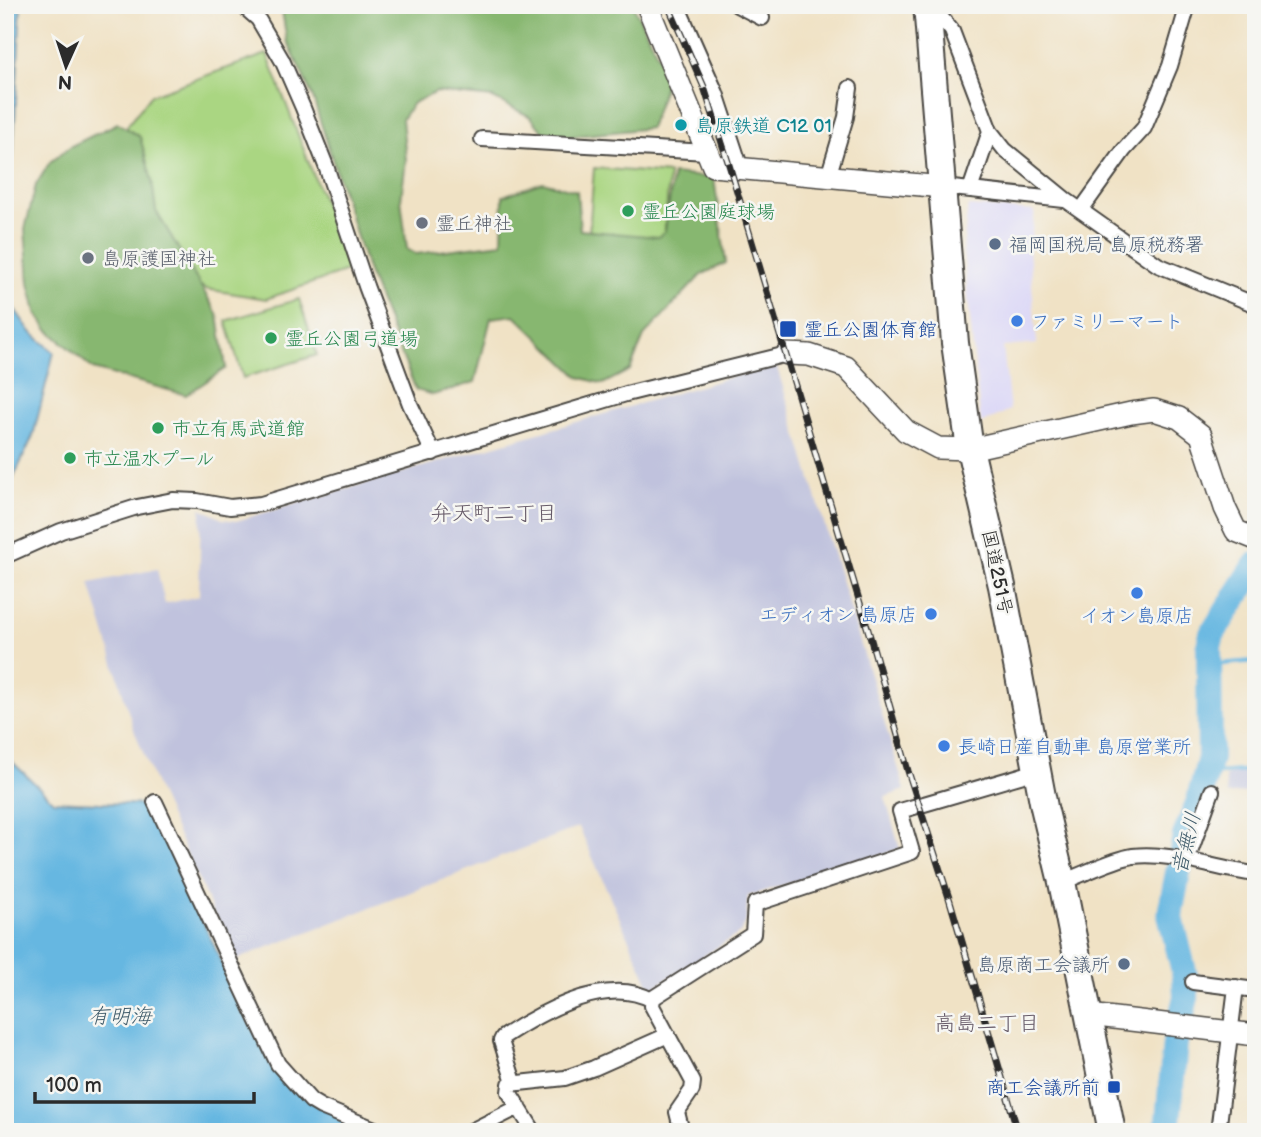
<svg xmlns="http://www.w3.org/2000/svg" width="1261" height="1137" viewBox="0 0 1261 1137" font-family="'Balsamiq Sans','Klee One',sans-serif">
  <rect width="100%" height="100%" fill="#f6f6f2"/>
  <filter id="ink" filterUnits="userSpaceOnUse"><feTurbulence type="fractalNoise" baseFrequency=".0143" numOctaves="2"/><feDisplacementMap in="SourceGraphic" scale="14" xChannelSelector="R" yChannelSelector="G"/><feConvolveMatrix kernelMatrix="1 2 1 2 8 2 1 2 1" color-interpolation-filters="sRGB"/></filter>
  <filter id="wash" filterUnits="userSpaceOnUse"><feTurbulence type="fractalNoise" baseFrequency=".00686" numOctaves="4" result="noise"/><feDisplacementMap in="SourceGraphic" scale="28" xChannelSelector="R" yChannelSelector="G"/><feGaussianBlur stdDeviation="1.57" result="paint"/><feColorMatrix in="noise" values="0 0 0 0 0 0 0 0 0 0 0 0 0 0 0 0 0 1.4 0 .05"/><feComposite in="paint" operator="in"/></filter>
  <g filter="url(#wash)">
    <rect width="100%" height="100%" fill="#f0e2c5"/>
    <path fill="#dad6f7" d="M968,206L1035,211L1029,250L1037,344L1003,347L1010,410L981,424L963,250Z"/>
    <path fill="#c0c2dd" d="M776,364L905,790L885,797L900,849L748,896L746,921L740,933L651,989L579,827L235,960L160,795L133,727L90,583L157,569L165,604L199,596L201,508L222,519L236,521Z
      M1237,773L1256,774V791L1227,795L1225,776Z"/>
    <path fill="#aad682" stroke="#6a8056" stroke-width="2" d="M267,54L350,270L266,299L206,289L162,266L127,126L151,95Z
      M594,168L669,174L663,253L588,247Z
      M299,299L317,355L243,378L226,321Z"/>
    <path fill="#87b770" stroke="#59714e" stroke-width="2" d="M281,5H633L668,76L650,128L548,139L531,117L493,98L436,92L413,103L402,119L406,160L401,199L407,249L416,254L502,243L503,196L543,182L577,191L580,230L658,237L665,231L673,174L714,178L726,263L701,275L644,336L630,370L603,384L579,377L515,315L491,318L475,382L433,395L416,390L369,275L312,95L287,41Z
      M118,123L140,137L152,181L156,211L218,315L226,368L186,395L93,369L47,329L36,312L29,283L25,229L36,185L50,162L71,146Z"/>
    <path fill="#66b7e1" stroke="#487186" stroke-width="2" d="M5,5H21L13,157L5,164Z
      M5,296L31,332L54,352L33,436L5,496Z
      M5,755L53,801L149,805L241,1004L272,1065L271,1066L278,1075L281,1073L365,1132H5Z"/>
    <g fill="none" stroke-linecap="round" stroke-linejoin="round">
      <path stroke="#66b7e1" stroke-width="4.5" d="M1209,665L1256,661
        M1206,774L1256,770"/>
      <path stroke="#66b7e1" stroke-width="26" d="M1167,1132L1175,1043L1186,997L1185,976L1170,914L1185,836L1198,803L1210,758L1209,646L1212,634L1256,565"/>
    </g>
  </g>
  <g filter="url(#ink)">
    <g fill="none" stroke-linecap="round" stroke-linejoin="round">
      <g stroke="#494642" stroke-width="18">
        <path id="street" d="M242,5L258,19L282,60L303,108L326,166L366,286L410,404L433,453
          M677,5L716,93L741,169
          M737,5L762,18
          M927,8L940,16L952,31L990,131L1005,150L1066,200L1158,265L1256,305
          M482,139L707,152
          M828,177L846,117L850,88
          M943,187L1064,200
          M970,190L990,131
          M1081,210L1124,150L1144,128L1170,66L1188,5
          M5,556L61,531L137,507L173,500L197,501L230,507L261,504L626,394L787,354
          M155,802L278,1064L311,1101L321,1107L382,1132
          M1187,861L1212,791
          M1062,882C1082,875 1113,859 1133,856C1172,851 1216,870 1256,874
          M1193,982L1256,990
          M514,1082L501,1041L503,1037C541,1012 607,975 652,1000
          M469,1132L519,1107
          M534,1132L509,1092L510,1084L565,1078L594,1068L668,1035
          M682,1132L677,1112L692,1090L693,1082L652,1006L653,998L753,934L755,904L912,852L900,811L1037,771
          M1218,1132L1236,987"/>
      </g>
      <g stroke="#494642" stroke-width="24">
        <path id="secondary" d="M647,5L713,166L943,187
          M787,354L809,355L846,367L906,431L938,448L970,449L1131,413L1154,410L1179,418L1201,435L1225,508L1236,531L1256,539
          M1089,1015L1256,1035"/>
      </g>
      <g stroke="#494642" stroke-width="30">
        <path id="highway" d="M927,5L955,343L970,449L1002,586L1044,807L1062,882L1112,1132"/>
      </g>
      <use href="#street" stroke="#fff" stroke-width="14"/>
      <use href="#secondary" stroke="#fff" stroke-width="21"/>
      <use href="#highway" stroke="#fff" stroke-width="26"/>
      <g stroke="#2b2b2b" stroke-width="7">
        <path id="rail" d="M668,5L704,87L730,168L871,640L908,771L950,901L1018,1132"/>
      </g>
      <use href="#rail" stroke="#f6f6f2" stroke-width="4.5" stroke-dasharray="13" stroke-linecap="butt"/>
    </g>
  </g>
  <circle fill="#0f9aa8" stroke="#f6f6f2" stroke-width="2.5" cx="681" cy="125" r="7"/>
  <g fill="#2e9e5b" stroke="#f6f6f2" stroke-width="2.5">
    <circle cx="628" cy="211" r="7"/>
    <circle cx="271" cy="338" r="7"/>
    <circle cx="158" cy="428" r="7"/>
    <circle cx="70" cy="458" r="7"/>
  </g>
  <g fill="#6b7280" stroke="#f6f6f2" stroke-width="2.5">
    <circle cx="422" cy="223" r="7"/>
    <circle cx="88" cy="258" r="7"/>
  </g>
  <g fill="#5c6f8a" stroke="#f6f6f2" stroke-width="2.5">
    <circle cx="995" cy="244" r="7"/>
    <circle cx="1124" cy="964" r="7"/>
  </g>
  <g fill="#3f7fe0" stroke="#f6f6f2" stroke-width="2.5">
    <circle cx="1017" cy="321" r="7"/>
    <circle cx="1137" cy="593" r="7"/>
    <circle cx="931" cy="614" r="7"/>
    <circle cx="944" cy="746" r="7"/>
  </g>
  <g fill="#1a4fb4" stroke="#f6f6f2" stroke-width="2.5">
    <rect x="779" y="320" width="18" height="18" rx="3.5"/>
    <rect x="1107" y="1080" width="14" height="14" rx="3.5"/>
  </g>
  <g text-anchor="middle" stroke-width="5" stroke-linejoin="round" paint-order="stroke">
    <g font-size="19" fill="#0d838f" stroke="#f6f6f2" text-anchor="start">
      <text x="695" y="132">島原鉄道 C12 01</text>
    </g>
    <g font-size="19" fill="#27864d" stroke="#f6f6f2" text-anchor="start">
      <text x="642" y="218">霊丘公園庭球場</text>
      <text x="285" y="345">霊丘公園弓道場</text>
      <text x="172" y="435">市立有馬武道館</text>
      <text x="84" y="465">市立温水プール</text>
    </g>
    <g font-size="19" fill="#5b616d" stroke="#f6f6f2" text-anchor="start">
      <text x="436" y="230">霊丘神社</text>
      <text x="102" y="265">島原護国神社</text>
    </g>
    <g font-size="19" fill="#4e5e75" stroke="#f6f6f2" text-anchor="start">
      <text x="1009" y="251">福岡国税局 島原税務署</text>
      <text x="1110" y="971" text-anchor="end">島原商工会議所</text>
    </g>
    <g font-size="19" fill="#366cbe" stroke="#f6f6f2" text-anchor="start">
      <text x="1031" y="328">ファミリーマート</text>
      <text x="917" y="621" text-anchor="end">エディオン 島原店</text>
      <text x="1137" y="622" text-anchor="middle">イオン島原店</text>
      <text x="958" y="753">長崎日産自動車 島原営業所</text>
    </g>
    <g font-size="19" fill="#164399" stroke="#f6f6f2" text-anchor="start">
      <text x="804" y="336">霊丘公園体育館</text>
      <text x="1100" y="1094" text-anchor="end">商工会議所前</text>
    </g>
    <g font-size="19" fill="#2b2b2b" stroke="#f6f6f2">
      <text transform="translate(998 572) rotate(78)" y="7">国道251号</text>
    </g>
    <g font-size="21" fill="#665a68" stroke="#f6f6f2">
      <text x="494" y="520">弁天町二丁目</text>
      <text x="987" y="1030">高島二丁目</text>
    </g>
    <g font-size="21" font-style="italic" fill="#405c6b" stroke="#f6f6f2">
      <text transform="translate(1186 843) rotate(-76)" y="7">音無川</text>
      <text x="120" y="1023">有明海</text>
    </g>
  </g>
  <rect width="1261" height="1137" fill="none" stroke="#f6f6f2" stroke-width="28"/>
  <g transform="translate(66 66) rotate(183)" stroke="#f6f6f2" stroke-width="5" paint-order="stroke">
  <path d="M0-5L12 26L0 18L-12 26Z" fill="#2b2b2b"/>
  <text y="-10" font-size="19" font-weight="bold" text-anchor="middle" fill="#2b2b2b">N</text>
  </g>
  <path d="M35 1092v10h219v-10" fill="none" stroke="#2b2b2b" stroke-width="3.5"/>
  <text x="46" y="1092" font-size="21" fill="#2b2b2b" stroke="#f6f6f2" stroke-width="5" paint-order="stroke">100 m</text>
</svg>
